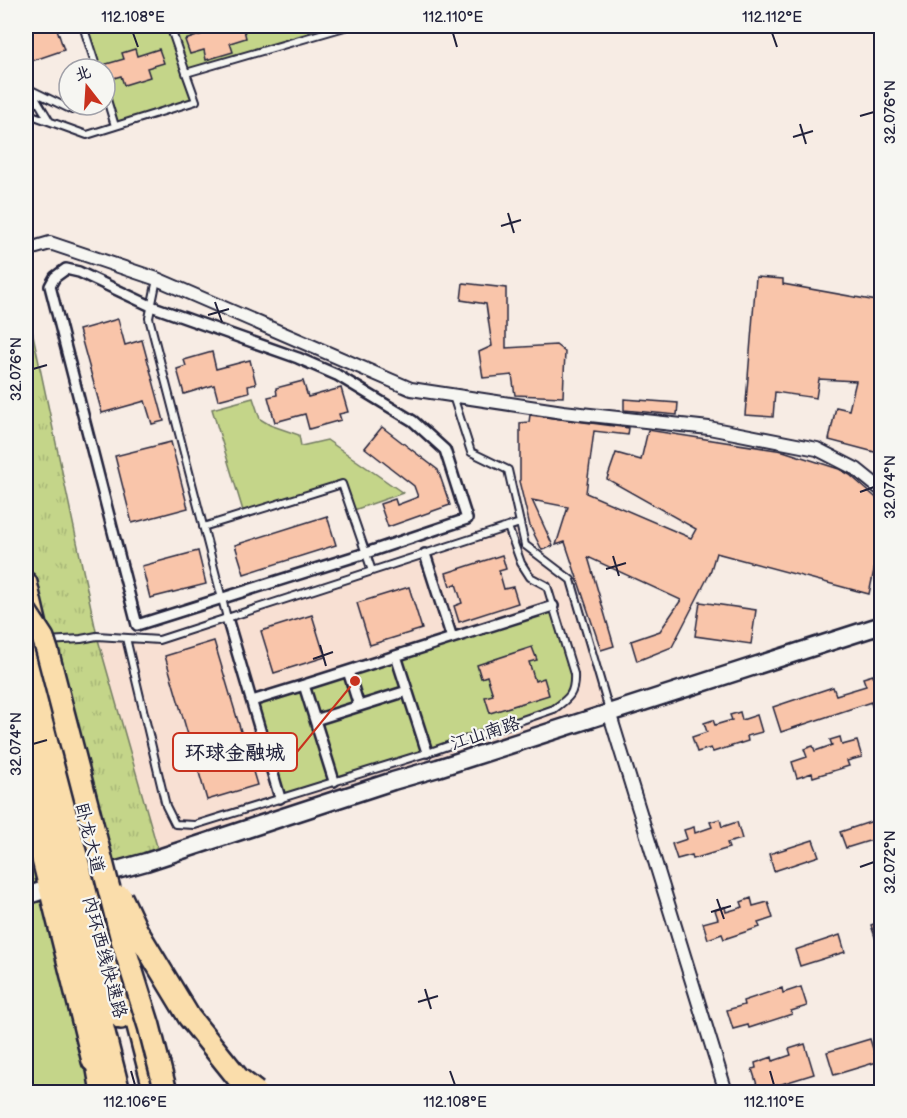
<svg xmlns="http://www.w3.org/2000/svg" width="907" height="1118" viewBox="0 0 907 1118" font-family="'Balsamiq Sans','LXGW WenKai TC',sans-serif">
  <defs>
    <pattern id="park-tufts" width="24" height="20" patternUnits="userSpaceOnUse" patternTransform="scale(1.5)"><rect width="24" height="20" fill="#c4d589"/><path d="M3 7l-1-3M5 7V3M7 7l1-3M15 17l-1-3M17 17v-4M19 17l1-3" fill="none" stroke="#a8b777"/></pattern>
  </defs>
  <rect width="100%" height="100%" fill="#f7ece4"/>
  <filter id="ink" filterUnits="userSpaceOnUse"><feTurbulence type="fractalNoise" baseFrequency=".0167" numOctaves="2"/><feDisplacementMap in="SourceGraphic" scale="12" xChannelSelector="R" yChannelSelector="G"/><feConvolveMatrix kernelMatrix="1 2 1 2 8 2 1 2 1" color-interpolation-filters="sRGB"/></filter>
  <g filter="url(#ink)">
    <path fill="#f8e0d3" d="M520,523L525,545L571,580L609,712L160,857L97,636L159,640Z"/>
    <path fill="#c4d589" stroke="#737c62" stroke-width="1.5" d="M83,26H348L186,73L196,101L115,126L105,93V69H97Z
      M253,398L260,419L270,425L299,435L301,446L327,440L403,493L351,511L342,485L244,514L212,409Z
      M553,606L575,686L554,709L280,798L252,701Z
      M26,791L100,1092H27L26,1087Z"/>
    <path fill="url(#park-tufts)" stroke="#737c62" stroke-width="1.5" d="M26,302L97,636L160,857L99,875L26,559Z"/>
    <path fill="#f9c5aa" stroke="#22223b" stroke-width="1.5" d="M26,26H56L64,50L26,63Z
      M210,26H219L220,30L235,26H243L246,38L230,43L233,52L206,60L204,50L190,54L185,40L206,33L205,27Z
      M135,49L137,56L159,49L164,63L147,68L150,77L124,85L121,76L107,80L105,69H104L103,65L124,59L122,53Z
      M756,277L783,279V284L882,302V454L829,440L836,407L849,410L856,381L819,379L816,398L775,392L773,417L745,415Z
      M463,283L506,288V348L556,345L565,352L563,397L515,395L512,375L483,378L479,352L492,346L486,304L461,300Z
      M118,319L125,345L142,340L164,421L152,424L145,401L102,413L79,330Z
      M212,352L216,369L250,360L256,384L248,386L249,392L218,400L214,385L184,394L177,369L186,366L184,360Z
      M303,381L308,397L341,388L348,412L339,414L341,420L309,429L305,414L275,422L268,397L277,395L276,388Z
      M624,399L678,403L677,415L624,410Z
      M530,415L629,428L628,435L594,431L586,493L691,538L696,529L607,479L616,453L641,460L648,430L783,451L839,469L850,475L882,503V532L869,594L716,553L710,573L672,647L637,661L631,641L660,631L681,600L588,557L614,646L601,650L565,542L556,545L568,507L532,500L553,546L542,550L530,526L519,481L520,480V423L529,422Z
      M382,427L438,470L450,505L388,527L380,504L395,499L397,505L418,497L414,486L365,448Z
      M171,442L188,508L132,523L115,456Z
      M327,516L336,545L244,574L235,545Z
      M198,551L206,584L150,598L142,566Z
      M502,555L506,569L499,571L504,589L513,587L518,603L459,622L454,606L462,603L456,584L450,586L446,573Z
      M409,587L422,629L370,645L357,603Z
      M700,602L756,610L751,644L695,636Z
      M312,615L325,657L274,673L261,631Z
      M214,641L257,785L207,800L165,656Z
      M532,647L537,660L529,662L535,681L544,678L549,695L490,713L485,697L493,695L487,676L481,678L477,665Z
      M873,675L874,680L882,677V703L872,706L871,702L781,732L773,707L833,687L836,695L866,686L863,678Z
      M740,712L742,720L757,715L762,732L747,736L748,741L713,752L711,748L697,752L692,737L707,732L704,723L713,720L715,725L732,720L730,715Z
      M840,737L842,745L857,741L862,757L847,761L849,766L813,777L812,773L797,778L792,762L807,757L804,749L813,746L815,751L832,745L830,740Z
      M882,818V837L846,848L840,832Z
      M720,819L722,827L737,822L742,839L727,843L729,848L693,859L692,855L677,859L672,844L687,839L684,830L694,827L695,833L712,827L710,822Z
      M813,840L819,856L774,871L769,854Z
      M751,898L753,906L768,902L773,918L758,923L760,927L724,939L722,934L708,939L703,923L718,919L715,910L725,907L726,912L743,907L741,902Z
      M882,921V952H880L871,925Z
      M840,935L845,952L800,966L795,950Z
      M801,987L807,1006L791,1011L792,1014L749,1028L748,1025L733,1029L727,1010L744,1005L743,1001L782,988L783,993Z
      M870,1039L877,1062L834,1075L827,1052Z
      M805,1044L814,1074L759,1091L752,1069L756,1068L755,1063L772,1057L773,1061L791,1055L789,1049Z"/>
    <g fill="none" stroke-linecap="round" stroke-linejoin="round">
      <g stroke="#22223b" stroke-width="10">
        <path id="service" d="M83,26L97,69
          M170,26L186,73
          M105,93L115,126
          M26,113L87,135L196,101L186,73L348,26
          M49,120L31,90L72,110L90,105
          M157,279L149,318L227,618
          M453,396L471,452L508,470L525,545L571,580L609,710
          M203,527L342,484L372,571
          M126,638L166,806L175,824L195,825L433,751L554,709C569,698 575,694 574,674L547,586L530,577L521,563L508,527
          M47,641L81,639L97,636L159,640L520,523"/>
      </g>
      <g stroke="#22223b" stroke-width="14">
        <path id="pedestrian" d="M66,269L79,272L151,306L298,358L337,375L413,421L445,450L467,519L366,553L137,625L50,286L55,277Z
          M425,554L452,638
          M227,618L280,798
          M396,656L427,752
          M348,671L359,706
          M304,685L334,781
          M252,701L304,685L553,606
          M315,720L407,691"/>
      </g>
      <g stroke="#22223b" stroke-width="16">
        <path id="minor" d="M26,250L50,243L157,279L411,389L563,412L709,428L817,449L856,469L882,490
          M609,712L726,1092"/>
      </g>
      <g stroke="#22223b" stroke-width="21">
        <path id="tertiary" d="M99,875L146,862L393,781L438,768L882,625
          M26,896L50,888"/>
      </g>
      <g stroke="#22223b" stroke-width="26">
        <path id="trunk" d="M26,583L37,630
          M26,647L121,1018
          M26,723L119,1092
          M26,791L93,1061
          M129,991L155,1092
          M94,1047L102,1092"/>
      </g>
      <use href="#service" stroke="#f6f6f2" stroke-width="6"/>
      <use href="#pedestrian" stroke="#f6f6f2" stroke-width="9"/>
      <use href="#minor" stroke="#f6f6f2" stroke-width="12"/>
      <use href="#tertiary" stroke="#f6f6f2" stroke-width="16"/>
      <use href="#trunk" stroke="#faddab" stroke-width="21"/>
      <g stroke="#22223b" stroke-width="26" stroke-linecap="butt">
        <path id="trunk-bridge" d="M26,612L43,638L47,650L123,943L149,1026L166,1092
          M121,897L137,931L189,1017L238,1078L256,1092"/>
      </g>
      <use href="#trunk-bridge" stroke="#faddab" stroke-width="21"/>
    </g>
  </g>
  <path fill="none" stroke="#22223b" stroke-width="2" d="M133,33L138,47M453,33L457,47M772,33L777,47M860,116L874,112M800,124L806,144M793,137L813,131M508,213L514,233M501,226L521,220M215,302L222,322M208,315L229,309M33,369L47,365M860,492L874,487M613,556L619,576M606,569L626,563M320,645L326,666M313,659L333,652M33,744L47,740M860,867L874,862M717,899L724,919M711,912L731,906M425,989L431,1009M418,1002L438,996M131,1071L135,1085M450,1071L455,1085M770,1071L774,1085"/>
  <g text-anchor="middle" stroke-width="4.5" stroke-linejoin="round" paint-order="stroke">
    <g font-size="18" fill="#22223b" stroke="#f6f6f2">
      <text transform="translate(485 733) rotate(-18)" y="6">江山南路</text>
      <text transform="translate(90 838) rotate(76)" y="6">卧龙大道</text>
      <text transform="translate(105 957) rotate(75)" y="6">内环西线快速路</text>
    </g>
  </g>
  <path fill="none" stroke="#c8321e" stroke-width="2" d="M355 681L297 752"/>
  <circle fill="#c8321e" stroke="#f6f6f2" stroke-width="2" cx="355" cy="681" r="6"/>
  <rect fill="#f6f6f2" stroke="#c8321e" stroke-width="2" x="173" y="733" width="124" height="38" rx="6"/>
  <g font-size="20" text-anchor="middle" font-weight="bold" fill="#22223b">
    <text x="235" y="759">环球金融城</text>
  </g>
  <rect width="907" height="1118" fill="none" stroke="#f6f6f2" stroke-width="66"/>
  <g transform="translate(87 87) rotate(343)"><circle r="28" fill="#f6f6f2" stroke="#a1a1a9" stroke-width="1.5"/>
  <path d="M0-4.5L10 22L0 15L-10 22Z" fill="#c8321e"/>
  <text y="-9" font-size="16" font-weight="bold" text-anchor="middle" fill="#22223b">北</text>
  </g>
  <rect x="33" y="33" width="841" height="1052" fill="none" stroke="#22223b" stroke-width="2"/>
  <g font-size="15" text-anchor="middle" fill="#22223b">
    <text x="133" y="22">112.108°E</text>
    <text x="453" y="22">112.110°E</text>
    <text x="772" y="22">112.112°E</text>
    <text transform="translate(890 112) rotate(-90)" y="5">32.076°N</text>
    <text transform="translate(16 369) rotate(-90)" y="5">32.076°N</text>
    <text transform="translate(890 487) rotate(-90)" y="5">32.074°N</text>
    <text transform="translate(16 744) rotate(-90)" y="5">32.074°N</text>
    <text transform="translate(890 862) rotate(-90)" y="5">32.072°N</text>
    <text x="135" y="1107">112.106°E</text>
    <text x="455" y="1107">112.108°E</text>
    <text x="774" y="1107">112.110°E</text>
  </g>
</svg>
